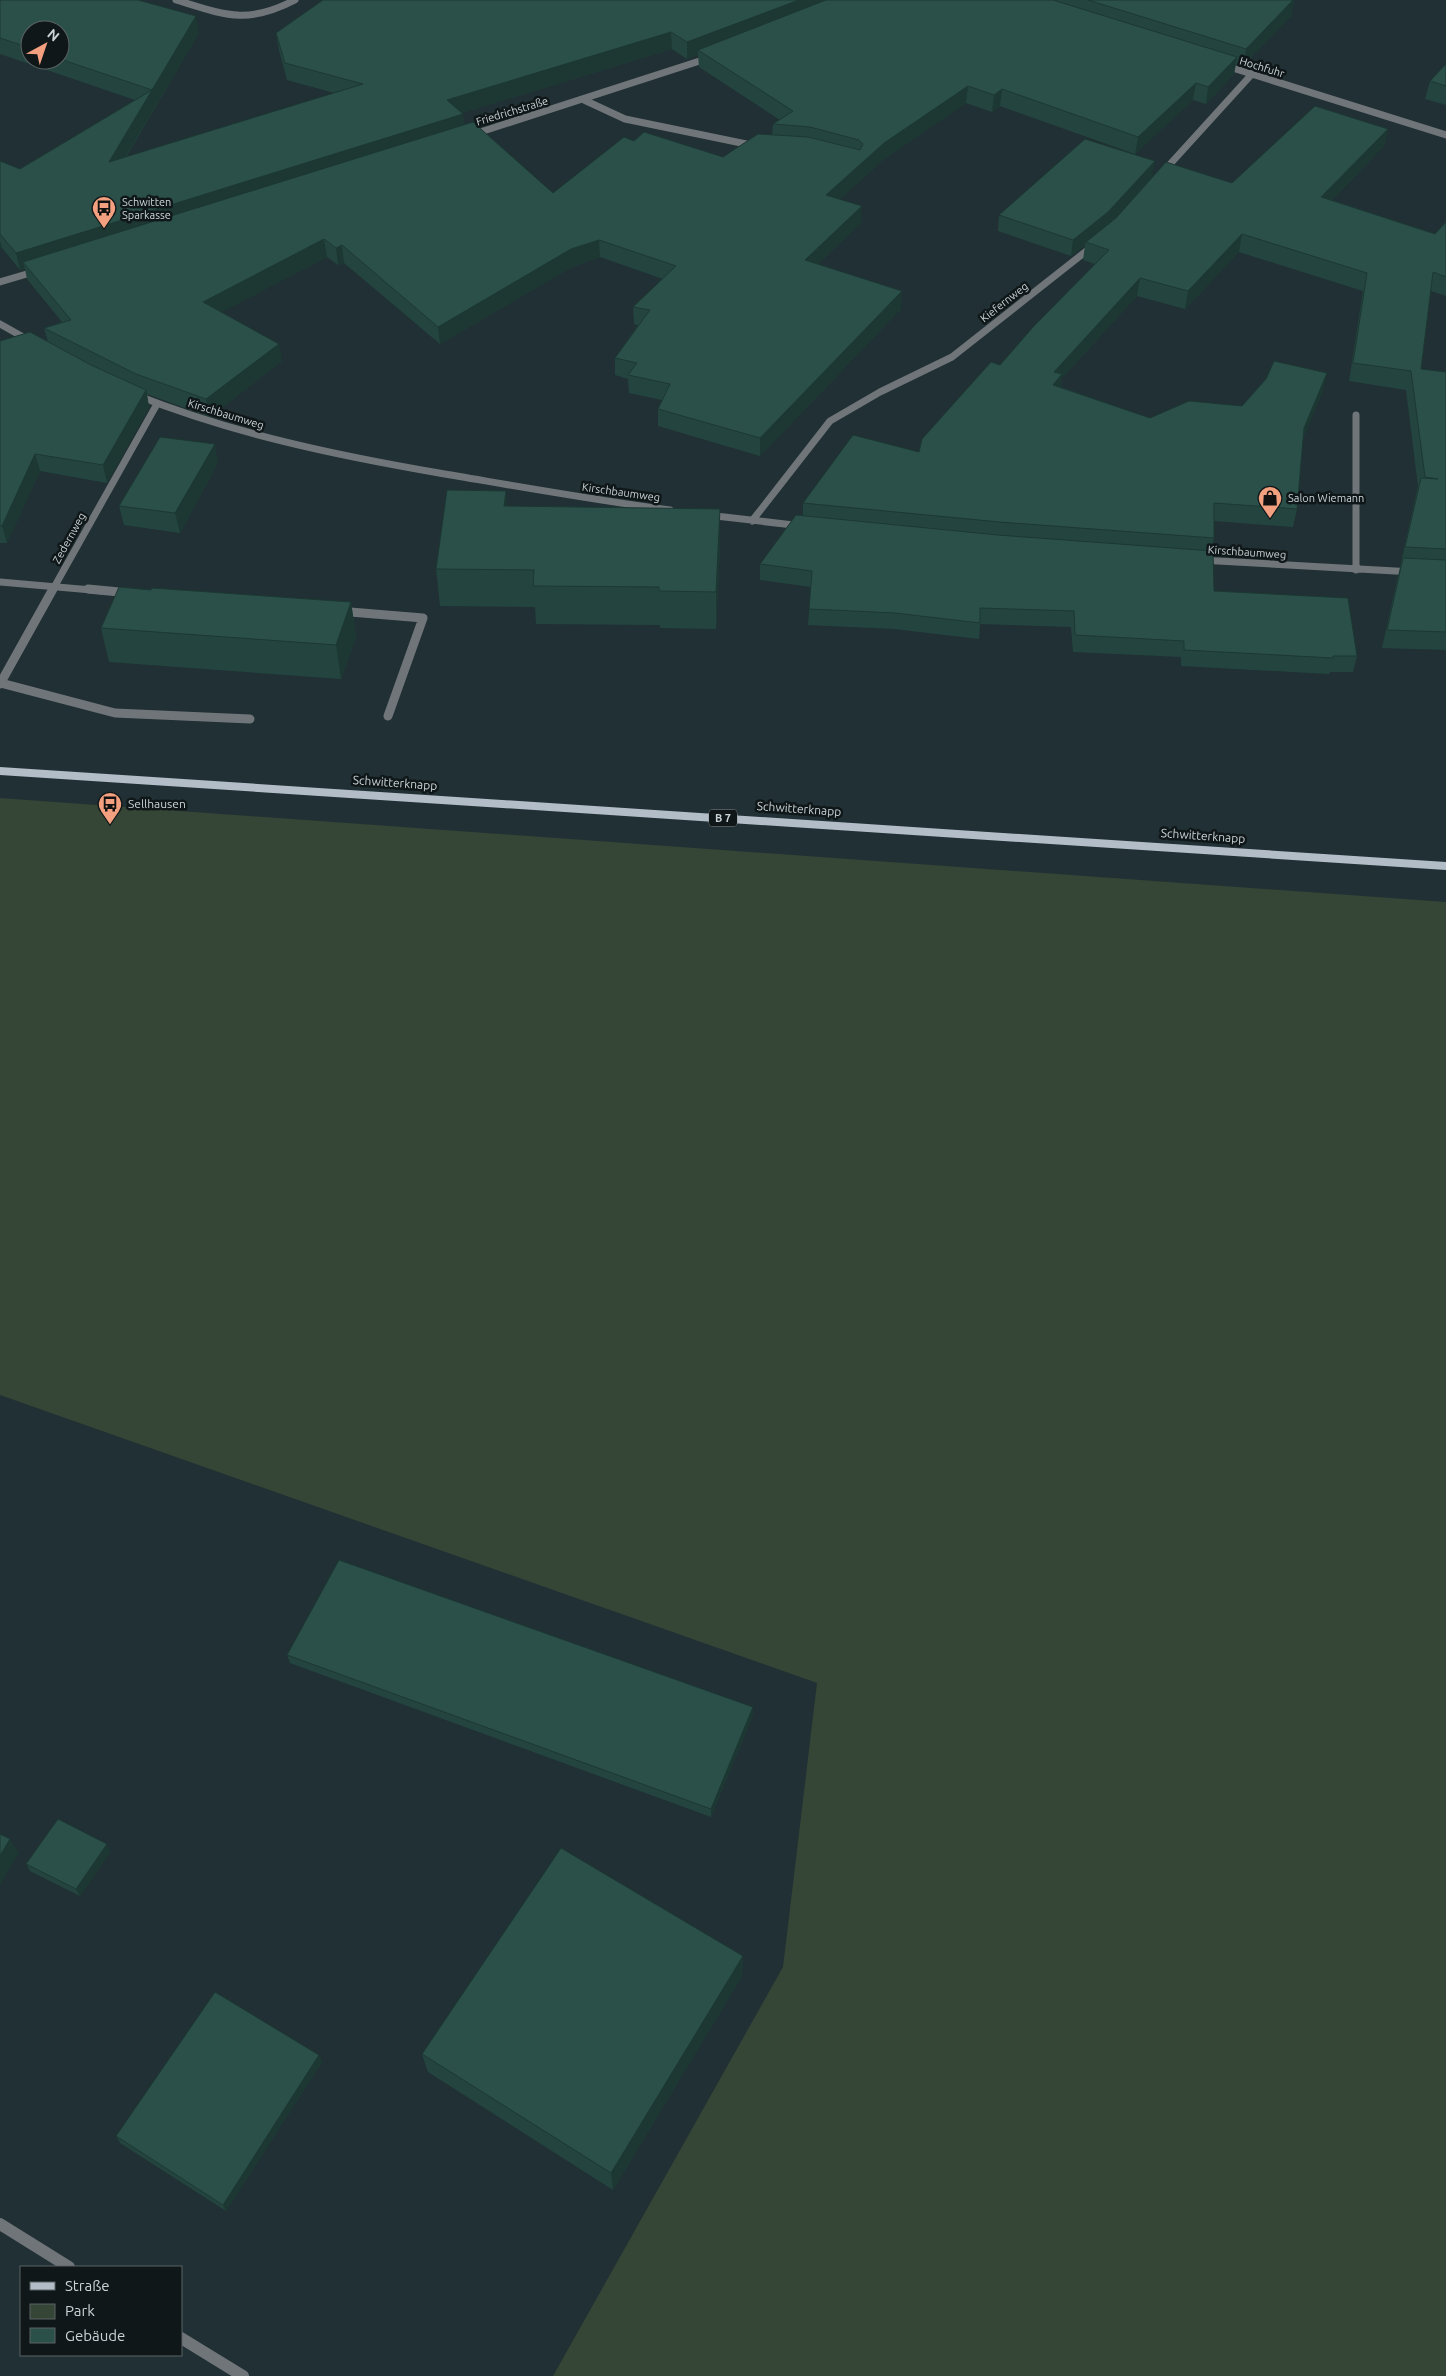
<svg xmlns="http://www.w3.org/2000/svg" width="1446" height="2376" viewBox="0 0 1446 2376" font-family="Ubuntu,sans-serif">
  <rect width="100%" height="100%" fill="#203034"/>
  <path fill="#354536" d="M0,798L1446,902V2376H553L783,1967L817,1683L0,1395Z"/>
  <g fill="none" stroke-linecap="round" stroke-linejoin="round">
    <path stroke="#70757a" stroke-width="7" d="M584,100L625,119L756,146
      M0,582L103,591"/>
    <path stroke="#70757a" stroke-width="9" d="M88,589L130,593
      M338,611L423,618L388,716
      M1,683L115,713L250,719"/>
    <path stroke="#70757a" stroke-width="7" d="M176,0C225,15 247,25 295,0
      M1223,65L1446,135
      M471,135L712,57
      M1162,173L1252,74
      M0,282L37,271
      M0,324L32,342
      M136,395C234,434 335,455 439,473C516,486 593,500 670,510
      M1356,415V570
      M707,515L802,526
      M752,521L830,421L880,392L952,357L1094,245
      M1200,560L1413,572
      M52,591L157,404"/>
    <path stroke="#70757a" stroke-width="9" d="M0,684L53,589"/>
    <path stroke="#70757a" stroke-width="12" d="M0,2224L69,2267
      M181,2338L243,2376"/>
    <path fill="#b3bdc8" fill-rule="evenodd" d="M0,767L1446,862V870L0,775Z"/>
  </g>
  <path fill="#24453f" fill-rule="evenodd" d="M0,0L199,33L126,157L334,93L287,80L279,50L276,33L323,0H1294L1291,16L1243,66L1236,64L1234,74L1206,104L1193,100L1135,154L1000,106L992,112L966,103L883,160L840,199L861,223L818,264L901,309L760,456L658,426V409L662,400L629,393L628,379L615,375V358L638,325L634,324L633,307L663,279L600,257L572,267L440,344L344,263L338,265L327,257L221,312L282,361L210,417L147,394L149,407L107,483L40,471L7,543H0V341L48,342L44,328L62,322L27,279L25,269L20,270L2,248L0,249V161L20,169L135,100L0,54ZM30,30H60V60H30ZM672,49L687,59L698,55L699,67L780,120L773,124L772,135L723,157L634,141L553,193L464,125L463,114L462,113Z
    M1446,64V105L1425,99L1430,81Z
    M1388,129L1384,146L1332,200L1435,234L1446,222V296L1431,291L1421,369L1446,372V650L1382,648L1418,486L1406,390L1349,381L1363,291L1239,252L1185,309L1137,296L1062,378L1061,387L1150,418L1242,406L1323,391L1303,438L1297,509L1293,527L1214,521V538L1211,550L1214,591L1357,656L1353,672H1330L1329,674L1181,666V657L1073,652L1071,627L980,624L979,639L894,629L808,625L811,587L760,580V564L803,516V503L919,452L1095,264L1083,260L1085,245L1071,256L998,231L999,215L1152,177L1114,219L1232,183Z
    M218,463L180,533L124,525L119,506Z
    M507,506L720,547L716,629L660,628V625L536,624L535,607L440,606L436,569Z
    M151,590L351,602L356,637L341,679L109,662L101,628Z
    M287,1655L753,1715L711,1817L290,1663Z
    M111,1851L80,1896L30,1871L26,1864Z
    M743,1956L742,1976L613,2190L428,2072L422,2054Z
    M319,2055L322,2062L226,2211L120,2143L116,2136Z"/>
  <path fill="#1d3833" d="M799,0H842L698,50V55L687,59V42Z
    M1293,0H1294L1291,16L1243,66L1246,49Z
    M196,16L199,33L155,107L152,90Z
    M671,32L672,49L449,117L447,100Z
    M1237,57L1234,74L1206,104L1208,87Z
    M1196,83L1193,100L1135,154L1138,137Z
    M968,86L966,103L883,160L826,212V195L884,143Z
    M1002,89L1000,106L992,112L994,95Z
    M152,90L155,107L112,179L109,162Z
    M463,114L465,131L23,262L25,269L20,270L16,253Z
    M1388,129L1384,146L1317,215L1321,197Z
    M1155,161L1152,177L1106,228L1086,242L1085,245L1071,256L1073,240Z
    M862,206L861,223L804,277L805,260Z
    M1242,234L1239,252L1185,309L1188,291Z
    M324,239L327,257L207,320L203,302Z
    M0,240L2,248L0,249Z
    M599,240L600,257L572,267L440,344L438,327L571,249Z
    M342,245L344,263L338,265L336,248Z
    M1140,278L1137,296L1062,378L1060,393L1051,403L1054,372Z
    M902,291L901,309L760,456V438Z
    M279,344L282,361L210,417L206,399Z
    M1327,373L1323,391L1300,446L1304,428Z
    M146,390L149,407L107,483L103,465Z
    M215,444L218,463L180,533L175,513Z
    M35,454L40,471L7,543L2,526Z
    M506,491L509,528L504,506Z
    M720,509V547L716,629V592Z
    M351,602L356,637L341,679L336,645Z
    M753,1707V1715L711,1817V1809Z
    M10,1839L19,1853L0,1885V1856Z
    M107,1844L111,1851L80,1896L76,1889Z
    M743,1956L742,1976L613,2190L611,2173Z
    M319,2055L322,2062L226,2211L223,2205Z"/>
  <path fill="#2a5049" stroke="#1d3833" d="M0,0H138L196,16L152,90L60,59V30H30V48L0,38Z
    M323,0H799L687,42L671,32L447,100L463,114L16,253L0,234V161L20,169L152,90L109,162L363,84L285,63L276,33Z
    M826,0H1053L1237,57L1208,87L1196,83L1138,137L1002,89L994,95L968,86L884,143L826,195L862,206L805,260L902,291L760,438L658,409L670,384L628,375L637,363L615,358L650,310L633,307L676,266L599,240L571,249L438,327L342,245L336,248L324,239L203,302L279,344L206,399L136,374L44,328L71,320L23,262L473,122L553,193L624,137L634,141L644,132L723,157L758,134L808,137L860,150L863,144L859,140L810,127L773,124L793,111L698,50Z
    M1088,0H1293L1246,49Z
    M1446,64V86L1430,81Z
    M1315,106L1388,129L1321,197L1435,234L1446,222V277L1433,272L1421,369L1446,372V549L1405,547L1421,478L1438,479L1425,477L1411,371L1353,363L1367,273L1242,234L1188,291L1140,278L1054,372L1062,374L1053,385L1150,418L1189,401L1242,406L1266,379L1274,361L1327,373L1304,428L1297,509L1214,503V538L999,522L803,503L853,435L919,452L922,439L991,362L1000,365L1034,326L1109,250L1086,242L1116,218L1166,162L1232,183Z
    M1085,139L1155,161L1108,212L1073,240L999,215Z
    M30,332L91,365L146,390L103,465L35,454L2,526H0V341Z
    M160,437L215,444L175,513L119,506Z
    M447,490L506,491L504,506L720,509L716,592L659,591V587L533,586L534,570L436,569Z
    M796,515L998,535L1213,551L1214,591L1348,598L1357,656H1333V658L1184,650V641L1075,635L1074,611L980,608V623L895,613L809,609L812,571L760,564Z
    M1403,558L1446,560V632L1387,630Z
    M119,587L151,590L152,588L351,602L336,645L101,628Z
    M339,1560L753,1707L711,1809L287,1655Z
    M58,1819L107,1844L76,1889L26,1864Z
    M0,1834L10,1839L0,1856Z
    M561,1848L743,1956L611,2173L422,2054Z
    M215,1992L319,2055L223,2205L116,2136Z"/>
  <defs>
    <g id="bus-pin" transform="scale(1.25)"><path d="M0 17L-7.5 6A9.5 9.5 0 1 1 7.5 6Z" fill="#f2a07f" stroke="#101718"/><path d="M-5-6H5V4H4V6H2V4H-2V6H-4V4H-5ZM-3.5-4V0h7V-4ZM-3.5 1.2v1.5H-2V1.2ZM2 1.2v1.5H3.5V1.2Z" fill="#111"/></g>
    <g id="shop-pin" transform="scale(1.25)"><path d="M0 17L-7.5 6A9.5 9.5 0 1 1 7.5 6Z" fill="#f2a07f" stroke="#101718"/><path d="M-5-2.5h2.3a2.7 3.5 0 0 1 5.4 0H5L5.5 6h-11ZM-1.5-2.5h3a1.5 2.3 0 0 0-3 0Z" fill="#111"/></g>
  </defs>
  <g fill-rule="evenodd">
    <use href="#bus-pin" x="104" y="208"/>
    <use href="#shop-pin" x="1270" y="498"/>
    <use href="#bus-pin" x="110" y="804"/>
  </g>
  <g text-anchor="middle" stroke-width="5" stroke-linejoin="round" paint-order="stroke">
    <g font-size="11" fill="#cad4d7" stroke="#101718">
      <text transform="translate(1262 67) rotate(17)" y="4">Hochfuhr</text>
      <text transform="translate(512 111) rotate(-17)" y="4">Friedrichstraße</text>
      <text transform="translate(1004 302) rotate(-38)" y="4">Kiefernweg</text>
      <text transform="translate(226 414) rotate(17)" y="4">Kirschbaumweg</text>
      <text transform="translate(621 492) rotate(8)" y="4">Kirschbaumweg</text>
      <text transform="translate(69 538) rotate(-61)" y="4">Zedernweg</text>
      <text transform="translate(1247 552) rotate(4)" y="4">Kirschbaumweg</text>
    </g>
    <g font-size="11" fill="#cad4d7" stroke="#101718" text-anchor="start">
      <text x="122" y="206">Schwitten<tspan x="122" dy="13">Sparkasse</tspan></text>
      <text x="1288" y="502">Salon Wiemann</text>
    </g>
    <rect fill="#101718" stroke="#929b9e" stroke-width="1" x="709" y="809.5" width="28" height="17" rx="4"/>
    <g font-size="11" font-weight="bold" fill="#cad4d7">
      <text x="723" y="822">B 7</text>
    </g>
    <g font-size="12" fill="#cad4d7" stroke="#101718">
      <text transform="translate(395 783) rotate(4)" y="4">Schwitterknapp</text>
      <text transform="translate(799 809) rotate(4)" y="4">Schwitterknapp</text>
      <text transform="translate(1203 836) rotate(4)" y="4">Schwitterknapp</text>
    </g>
    <g font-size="12" fill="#cad4d7" stroke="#101718" text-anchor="start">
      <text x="128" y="808">Sellhausen</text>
    </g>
  </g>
  <rect x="20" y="2266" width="162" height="90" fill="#101718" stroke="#5a6364"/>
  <rect x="30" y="2282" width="25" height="8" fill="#b3bdc8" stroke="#5a6364"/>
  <text x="65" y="2291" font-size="15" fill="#cad4d7">Straße</text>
  <rect x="30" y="2304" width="25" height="15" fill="#354536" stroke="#5a6364"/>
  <text x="65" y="2316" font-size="15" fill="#cad4d7">Park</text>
  <rect x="30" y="2328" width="25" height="15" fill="#2a5049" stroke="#5a6364"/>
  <text x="65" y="2341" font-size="15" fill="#cad4d7">Gebäude</text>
  <g transform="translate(45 45) rotate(40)"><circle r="24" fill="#101718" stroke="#5a6364"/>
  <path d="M0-4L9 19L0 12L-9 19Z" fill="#f2a07f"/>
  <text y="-8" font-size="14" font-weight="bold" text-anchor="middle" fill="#cad4d7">N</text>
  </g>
</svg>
